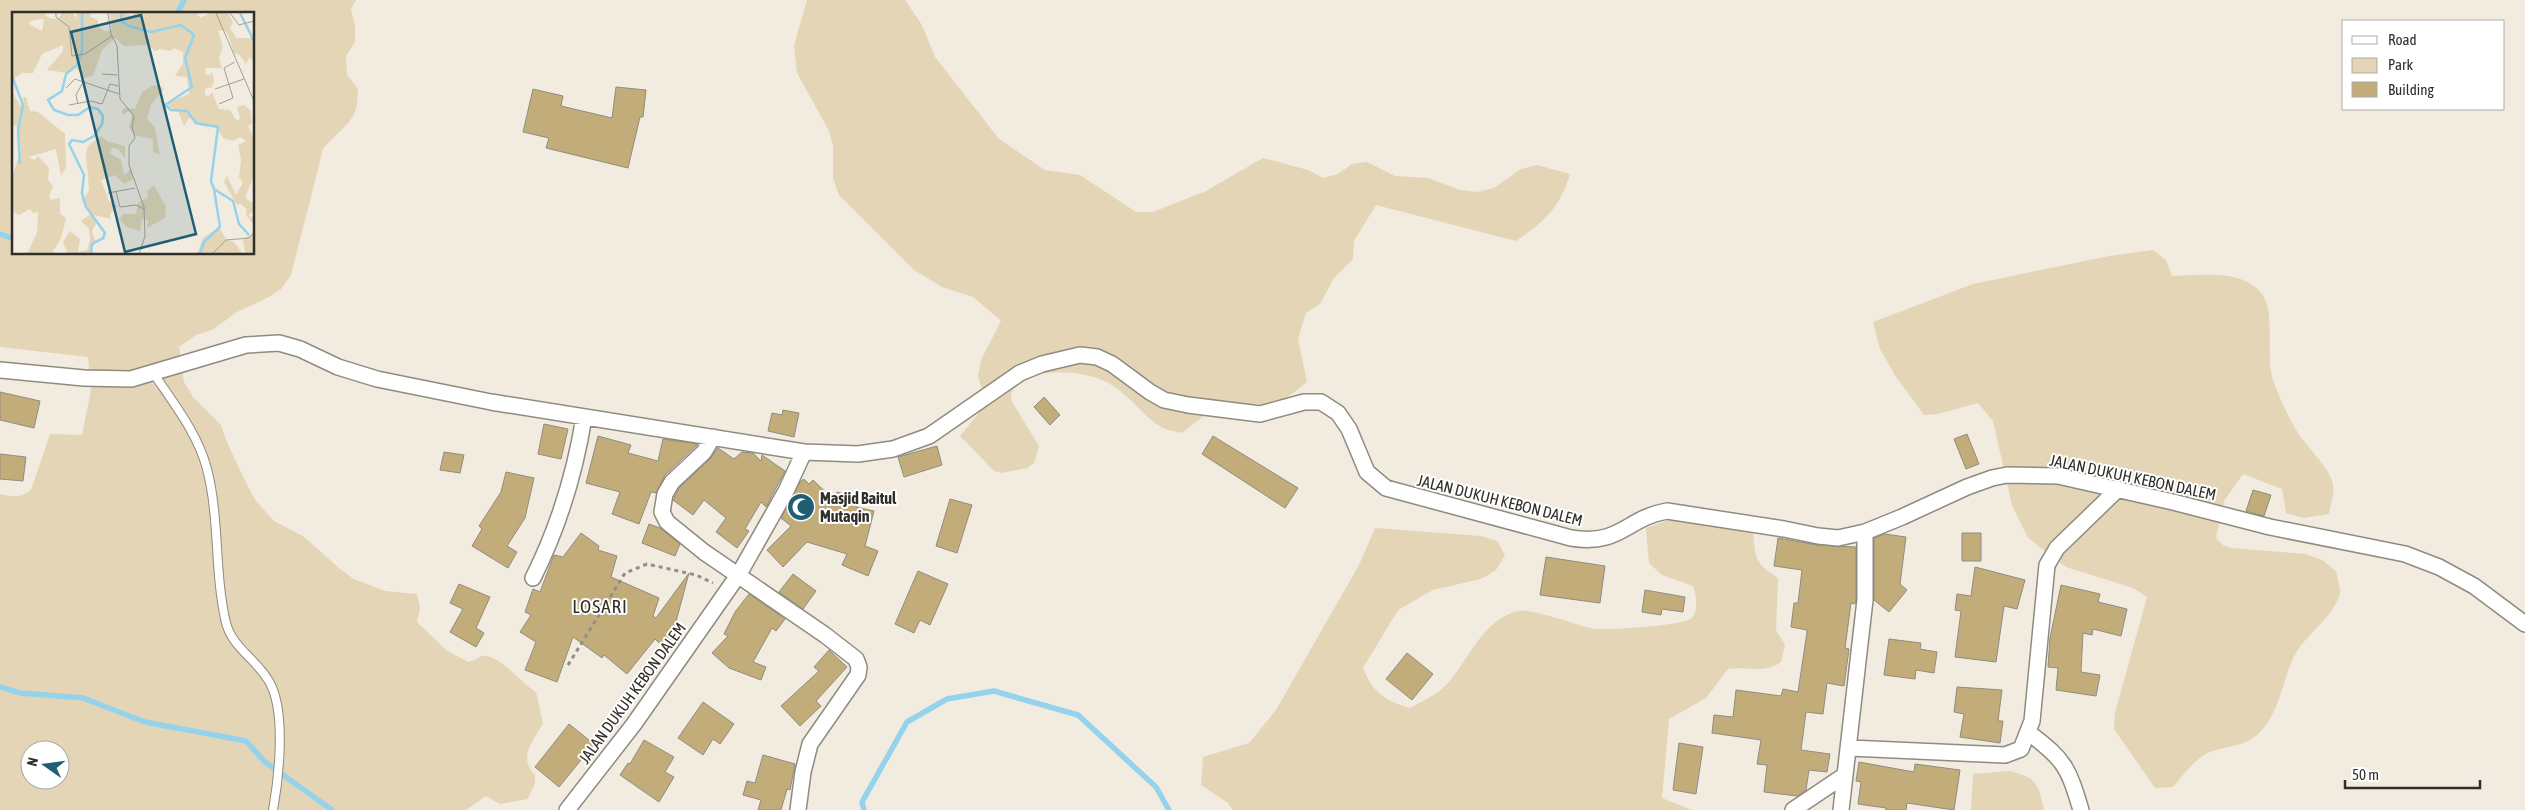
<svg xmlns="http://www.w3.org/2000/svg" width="2525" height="810" viewBox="0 0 2525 810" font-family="'Asap Condensed',sans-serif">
  <rect width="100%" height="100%" fill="#f1ecdf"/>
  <path fill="#e3d5b6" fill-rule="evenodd" d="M0,0H356L351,9L355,25V42L346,56L347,75L358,89C357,95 358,103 356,109C351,125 333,136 323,149L291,275L281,289L267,298L237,312L212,330L196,335L179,347L184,382L193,397L221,425L226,440L248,487L256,501L274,521L303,536L340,569L354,579L385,591L417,594L420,608L417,622L446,650L468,662C474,661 477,658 482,656C497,652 522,684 536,692L543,723C534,741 517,757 535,775V783L528,799L500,804L486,796L466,810H0V494C13,497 20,498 31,490L50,434L82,435L91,390L88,357L0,347ZM14,14H254V254H14ZM30,750H60V780H30Z
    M807,0H905L922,25L935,57L999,139L1045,170L1080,175L1136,212H1153L1206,191L1263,158L1308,170L1323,178L1338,174L1352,164L1367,162L1395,176L1428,178L1460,190L1478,192L1494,188L1521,169L1537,165L1570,174C1559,209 1545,221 1516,241L1376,205L1354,241L1353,259L1334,278L1320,304L1306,313L1298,339L1307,382L1279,404H1219L1182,433C1176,431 1168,431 1163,428C1143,417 1130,395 1110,384C1085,369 1028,365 1011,393L1012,402L1039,446L1034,463L1027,468L1002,473L994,471L960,436L986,404L978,376L981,360L1001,321L973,297L942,287L914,270L839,195L833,178V146L829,131L797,73L794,45Z
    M2153,250L2166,260L2172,276C2200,276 2242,268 2262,294C2276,313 2265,355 2273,380C2278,395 2287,414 2295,428C2304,445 2329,466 2333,484C2335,492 2330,506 2329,514L2304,518L2286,513L2282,489L2243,474L2224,501L2216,538L2223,545L2231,548L2305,554L2322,560L2336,571C2337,578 2342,590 2339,597C2330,619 2310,632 2297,651C2282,676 2283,707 2261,731C2246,746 2234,745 2216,750C2198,754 2185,773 2173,787L2155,788L2114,729L2115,713L2147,597L2133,588L2066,567L2028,538L2012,505L1993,421L1978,403L1938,414L1924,415L1896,377L1880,349L1873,322L1973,284L2109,256Z
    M1669,520L1721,524L1753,530C1755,558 1754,562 1778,578L1776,630L1785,645L1781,662C1765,674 1747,666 1728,669L1706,698L1669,719L1662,798L1692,810H1233L1228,803L1201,785L1203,757L1249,743L1276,710L1359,565L1375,528L1481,536L1497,541L1505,555L1496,570L1481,579L1433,590L1398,610L1363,668C1373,693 1385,701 1410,708C1422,701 1439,694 1448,683C1470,658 1482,621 1517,611C1528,607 1579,626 1594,629C1607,630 1684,626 1692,618C1699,611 1696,594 1693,586L1662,575L1649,563L1646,528Z
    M2009,771C2037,777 2038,784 2044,810H1971L1973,774Z"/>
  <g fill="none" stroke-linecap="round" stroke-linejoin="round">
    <path stroke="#95d3ec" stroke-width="5.5" d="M177,14L184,0
      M0,234L14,239
      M0,687L20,693L83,698L145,722L246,741L265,762L332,810
      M864,810L862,802L907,722L947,699L994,691L1078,715L1156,787L1169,810"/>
  </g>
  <path fill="#c2ad7a" stroke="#918c80" d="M616,87L646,90L643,117H640L628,168L546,148L549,138L523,132L533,89L563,96L561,106L612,118Z
    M0,392L40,401L34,428L0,420Z
    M1044,397L1060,415L1050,425L1034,407Z
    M783,410L799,413L794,437L768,431L772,413L782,415Z
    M544,424L568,429L561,459L538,454Z
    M1967,434L1979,464L1966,469L1954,439Z
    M598,436L631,445L628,453L658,461L663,439L698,444L665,475L656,493L651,492L639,524L612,514L620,492L586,483Z
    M1213,436L1298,488L1285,508L1202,454Z
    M937,446L942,465L904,477L898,457Z
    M718,448L734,459L742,452L753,453L761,461L762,455L785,471L766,507L761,502L745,529L749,531L737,548L716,532L726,518L704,500L693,515L673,500L679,488L710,459Z
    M444,452L464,455L460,473L440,470Z
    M0,454L26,457L23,481L0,479Z
    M506,472L534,478L525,518L507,546L517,552L508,568L472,546L482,529L479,526L501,492Z
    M804,479L809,484L813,480L834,500L837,492L859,498L856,507L874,511L865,546L878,551L868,576L842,565L847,554L807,542L783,567L767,550L791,526L781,518L800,482Z
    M2253,490L2271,495L2264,516L2246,511Z
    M950,499L972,505L957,553L936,546Z
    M649,524L660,528L680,544L675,556L642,543Z
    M581,533L599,546L598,550L617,556L611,577L659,598L653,616L656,618L689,573L674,629L678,632L664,648L655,639L627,674L604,655L602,658L573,637L557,682L525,670L536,642L520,632L531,615L525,612L533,589L540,592L554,555L563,557Z
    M1962,533H1981V561H1962Z
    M1885,534L1906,537L1900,584L1907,590L1889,612L1874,600V538Z
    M1778,538L1817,545L1856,547V599L1855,604L1851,603L1845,648L1849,649L1844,686L1827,683L1823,714L1806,712L1801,750L1830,754L1827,772L1809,770L1806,790L1797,796L1764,792L1767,765L1757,764L1761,740L1712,733L1714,715L1733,717L1736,690L1781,696L1783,689L1798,692L1807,632V630L1791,627L1794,603H1798L1802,570L1774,566Z
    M1546,557L1605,566L1600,603L1540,595Z
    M1975,567L2025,580L2017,609L2004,606L1996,662L1955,657L1961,611L1955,610L1957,594L1971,596Z
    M918,571L948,584L930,625L920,620L914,633L895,624Z
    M793,574L816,591L803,609L779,592Z
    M459,584L490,597L476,628L484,633L476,647L450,632L463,609L450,603Z
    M2061,585L2100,594L2098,602L2127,609L2121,636L2093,629L2092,635L2083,633L2081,672L2100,675L2096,696L2056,690L2058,668L2048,667L2050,638Z
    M1645,590L1685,597L1683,612L1662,609L1661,615L1642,612Z
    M749,594L785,619L776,631L772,628L753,662L766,667L761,680L729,668L712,653L728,636L724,634L735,612Z
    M1889,639L1921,643L1920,649L1937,652L1934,673L1916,670L1915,679L1884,675Z
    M829,650L847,667L816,701L821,706L800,726L781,706L819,671L814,667Z
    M1407,653L1433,674L1412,700L1386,679Z
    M1957,687L2002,690L1998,721H2003L2000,743L1960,737L1964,714L1954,712Z
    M703,702L734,724L720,744L713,739L703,755L678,738Z
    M569,724L594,744L559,787L535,767Z
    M644,740L674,757L665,772L674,777L659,802L620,775L628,763L630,764Z
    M1679,743L1703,747L1696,794L1673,790Z
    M763,755L795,764L790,790L787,789L781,810H758L761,800L743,795L747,781L755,783Z
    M1859,762L1914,772L1915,764L1960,770L1954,810L1907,803L1906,810H1886V808L1858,804L1861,782L1856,781Z"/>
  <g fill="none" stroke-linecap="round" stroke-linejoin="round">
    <g stroke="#908b7f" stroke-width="10">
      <path id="service" d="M154,374C174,404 198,434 207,469C220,519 214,572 226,623C233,649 258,660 270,683C286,713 279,777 273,810"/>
    </g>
    <g stroke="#908b7f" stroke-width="18">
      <path id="minor" d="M0,370L84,378L131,379L246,345L279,343L300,349L338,367L377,379L491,402L804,452L858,454L893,449L929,436L1020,373L1042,364L1080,355L1097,357L1112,364L1150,392L1164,400L1188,405L1260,414L1304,402H1321L1338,413L1349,429L1367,472L1386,488L1571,538C1621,546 1626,518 1667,511L1784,529L1818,536L1838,538L1865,532L1902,517L1967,487L1992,478L2007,475L2058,476L2173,502L2270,527L2405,554L2439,567L2474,586L2525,624
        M713,437L704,452L672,482L665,494L662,512L667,522L704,552L825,635L856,659L859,667L858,675L810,744L803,772L798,810
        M533,578C558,528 575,473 584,417
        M2029,733C2065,760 2068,767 2081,810
        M1850,748L2005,755L2021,749L2032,721L2047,565L2057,548L2118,489
        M567,810L634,724L739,574L786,491L804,452
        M1793,810L1845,775
        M1841,810L1865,600V532"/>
    </g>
    <path stroke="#928e85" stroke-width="3" stroke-dasharray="4 4" stroke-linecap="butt" d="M568,665L625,573L647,564L696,575L713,583"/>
    <use href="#service" stroke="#fff" stroke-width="8"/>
    <use href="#minor" stroke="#fff" stroke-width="15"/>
  </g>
  <defs>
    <g id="mosque-disc" transform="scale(1.4375)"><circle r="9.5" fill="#1f5e74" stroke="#fff"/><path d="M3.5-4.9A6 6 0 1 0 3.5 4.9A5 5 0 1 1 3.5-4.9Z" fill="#fff"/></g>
  </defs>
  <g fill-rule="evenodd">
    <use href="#mosque-disc" x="801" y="507"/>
  </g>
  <g text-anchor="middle" stroke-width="4" stroke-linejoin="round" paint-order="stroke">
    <g font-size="16" fill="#302e29" stroke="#fff">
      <text transform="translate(2133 477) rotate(12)" y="6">JALAN DUKUH KEBON DALEM</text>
      <text transform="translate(1500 500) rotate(14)" y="6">JALAN DUKUH KEBON DALEM</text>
      <text transform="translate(632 693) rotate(-54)" y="6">JALAN DUKUH KEBON DALEM</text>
    </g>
    <g font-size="16" font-weight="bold" fill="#302e29" stroke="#fff" text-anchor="start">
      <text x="820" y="504">Masjid Baitul<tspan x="820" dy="18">Mutaqin</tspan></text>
    </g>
    <g font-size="19" letter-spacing="1" fill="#302e29" stroke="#fff">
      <text x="600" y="613">LOSARI</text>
    </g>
  </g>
  <g transform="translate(12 12)">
    <rect width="242" height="242" fill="#f1ecdf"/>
    <path d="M0,1H32L37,6L46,7L50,1H60L64,6L65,1H79L78,5L86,8V15L93,19L100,18L98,1H115L119,4L122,1H185L188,6L198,1H216L221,10L218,16L224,26H242V48L237,46L234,52L228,43L222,41L216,23L212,18L206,19L211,34L207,46L210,56H194L193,63H198L200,60L202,68L200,75L193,77V83L196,85L200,80L207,97L218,98L225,109L228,106L225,95L232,93L238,98L240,111L236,114L242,127V163L233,186L242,192L241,200L237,202L238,205L242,204V213L234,203L235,197L228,192L225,193L212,170L215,164L224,183L231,171L227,165L229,148L226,133L234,129L228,125L221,129L211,126L204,115L190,114L177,106L172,114L166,99L156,94L157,90L177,82L175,65L163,64L171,52V40L162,36L158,39L148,37L143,39L136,33L112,34L103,26L90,38L81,64L73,66L63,55L56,61L35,58L51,39V33L30,42L21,61H10L3,66L0,65ZM32,7L30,19L17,12L18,9ZM140,74L147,73L152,77L139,93L135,106L143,116L148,143L141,140V127L122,123L117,115L120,103L117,99L111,103L110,99L112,96L123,97L130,80ZM0,80L8,93H12L11,85H14L18,99L26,100L53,122L54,155L49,164L44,137L17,145L22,148L26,144L37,156L36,168L41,174L37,184L39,188L48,186V202L54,206L49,226L39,242H15L25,221L26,200L21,201L18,197L7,203L0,199V166L9,137L5,115L0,112ZM89,124L95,129L113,134V146L106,137L100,136L98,141L109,148L112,163L119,157L121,167L112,172L103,163L89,168L97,189L106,194L98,202L99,207L82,203L85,210L80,219L83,228L90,227L92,218L93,227L82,232L79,242H56L51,230L58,219L68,227L66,240L75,238L78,228L77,217L69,209L79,202L69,187L74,184L77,177L74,142L76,134ZM142,173L154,195L153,206L135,216L136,208L130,207L128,219L115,215L107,207L112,202H124L126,191L136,185L135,179ZM207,215L214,227L222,230L231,242H185L191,226ZM242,221V242L233,241L231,227Z" fill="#e3d5b6" fill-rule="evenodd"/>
    <path fill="none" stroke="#95d3ec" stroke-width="2.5" d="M70,1V40L64,54L54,62L50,79L36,88L42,98L56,103H66L78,95L86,97L91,104L90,112L82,124L71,130L60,128L57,132L72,163L70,181L74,195L93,221L91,226L80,232L79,242M110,1L109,9L117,14L139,20L169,13L182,23L173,46L180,75L153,93L159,98L175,99L184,111L206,115L199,169L202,177L221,189L227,212L237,223M228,1L242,29M0,64L11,93L6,119L8,152M188,242L192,230L208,215L202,177"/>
    <path fill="none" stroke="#a4a096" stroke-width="1" d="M44,1V5L57,15L60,44L73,42L100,24M96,1L99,22L105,34L108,87L122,104L120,115L123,126L117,134V153L132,195L133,224L127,242M204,1L242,89M218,1L227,13L242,9M90,62L105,63M54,76L63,67L107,82M203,77L232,67M66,92L64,83L71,70M207,92L221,86L212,56L223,50M57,93L79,89L90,92L98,72L106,74M104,180L108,195L124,193L132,197M96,181L123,176M200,242L214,228L237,226L242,220"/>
    <path fill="#1f5e74" fill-opacity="0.15" stroke="#1f5e74" stroke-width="2.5" d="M129,3L184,222L113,240L59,20Z"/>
    <rect width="242" height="242" fill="none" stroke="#302e29" stroke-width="2.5"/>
  </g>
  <rect x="2342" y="20" width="162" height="90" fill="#ffffff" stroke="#acaba9"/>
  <rect x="2352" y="36" width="25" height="8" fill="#ffffff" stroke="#acaba9"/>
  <text x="2388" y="45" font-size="15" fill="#302e29">Road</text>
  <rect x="2352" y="58" width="25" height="15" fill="#e3d5b6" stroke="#acaba9"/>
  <text x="2388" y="70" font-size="15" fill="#302e29">Park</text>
  <rect x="2352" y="82" width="25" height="15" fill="#c2ad7a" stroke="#acaba9"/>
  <text x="2388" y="95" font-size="15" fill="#302e29">Building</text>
  <g transform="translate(45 765) rotate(284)"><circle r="24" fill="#ffffff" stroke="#acaba9"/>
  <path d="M0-4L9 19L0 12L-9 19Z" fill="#1f5e74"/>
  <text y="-8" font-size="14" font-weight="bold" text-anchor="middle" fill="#302e29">N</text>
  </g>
  <path d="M2345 780v8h135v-8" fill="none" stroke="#302e29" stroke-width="2.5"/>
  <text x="2352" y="780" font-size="15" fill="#302e29" stroke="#ffffff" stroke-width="4" paint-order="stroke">50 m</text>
</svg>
